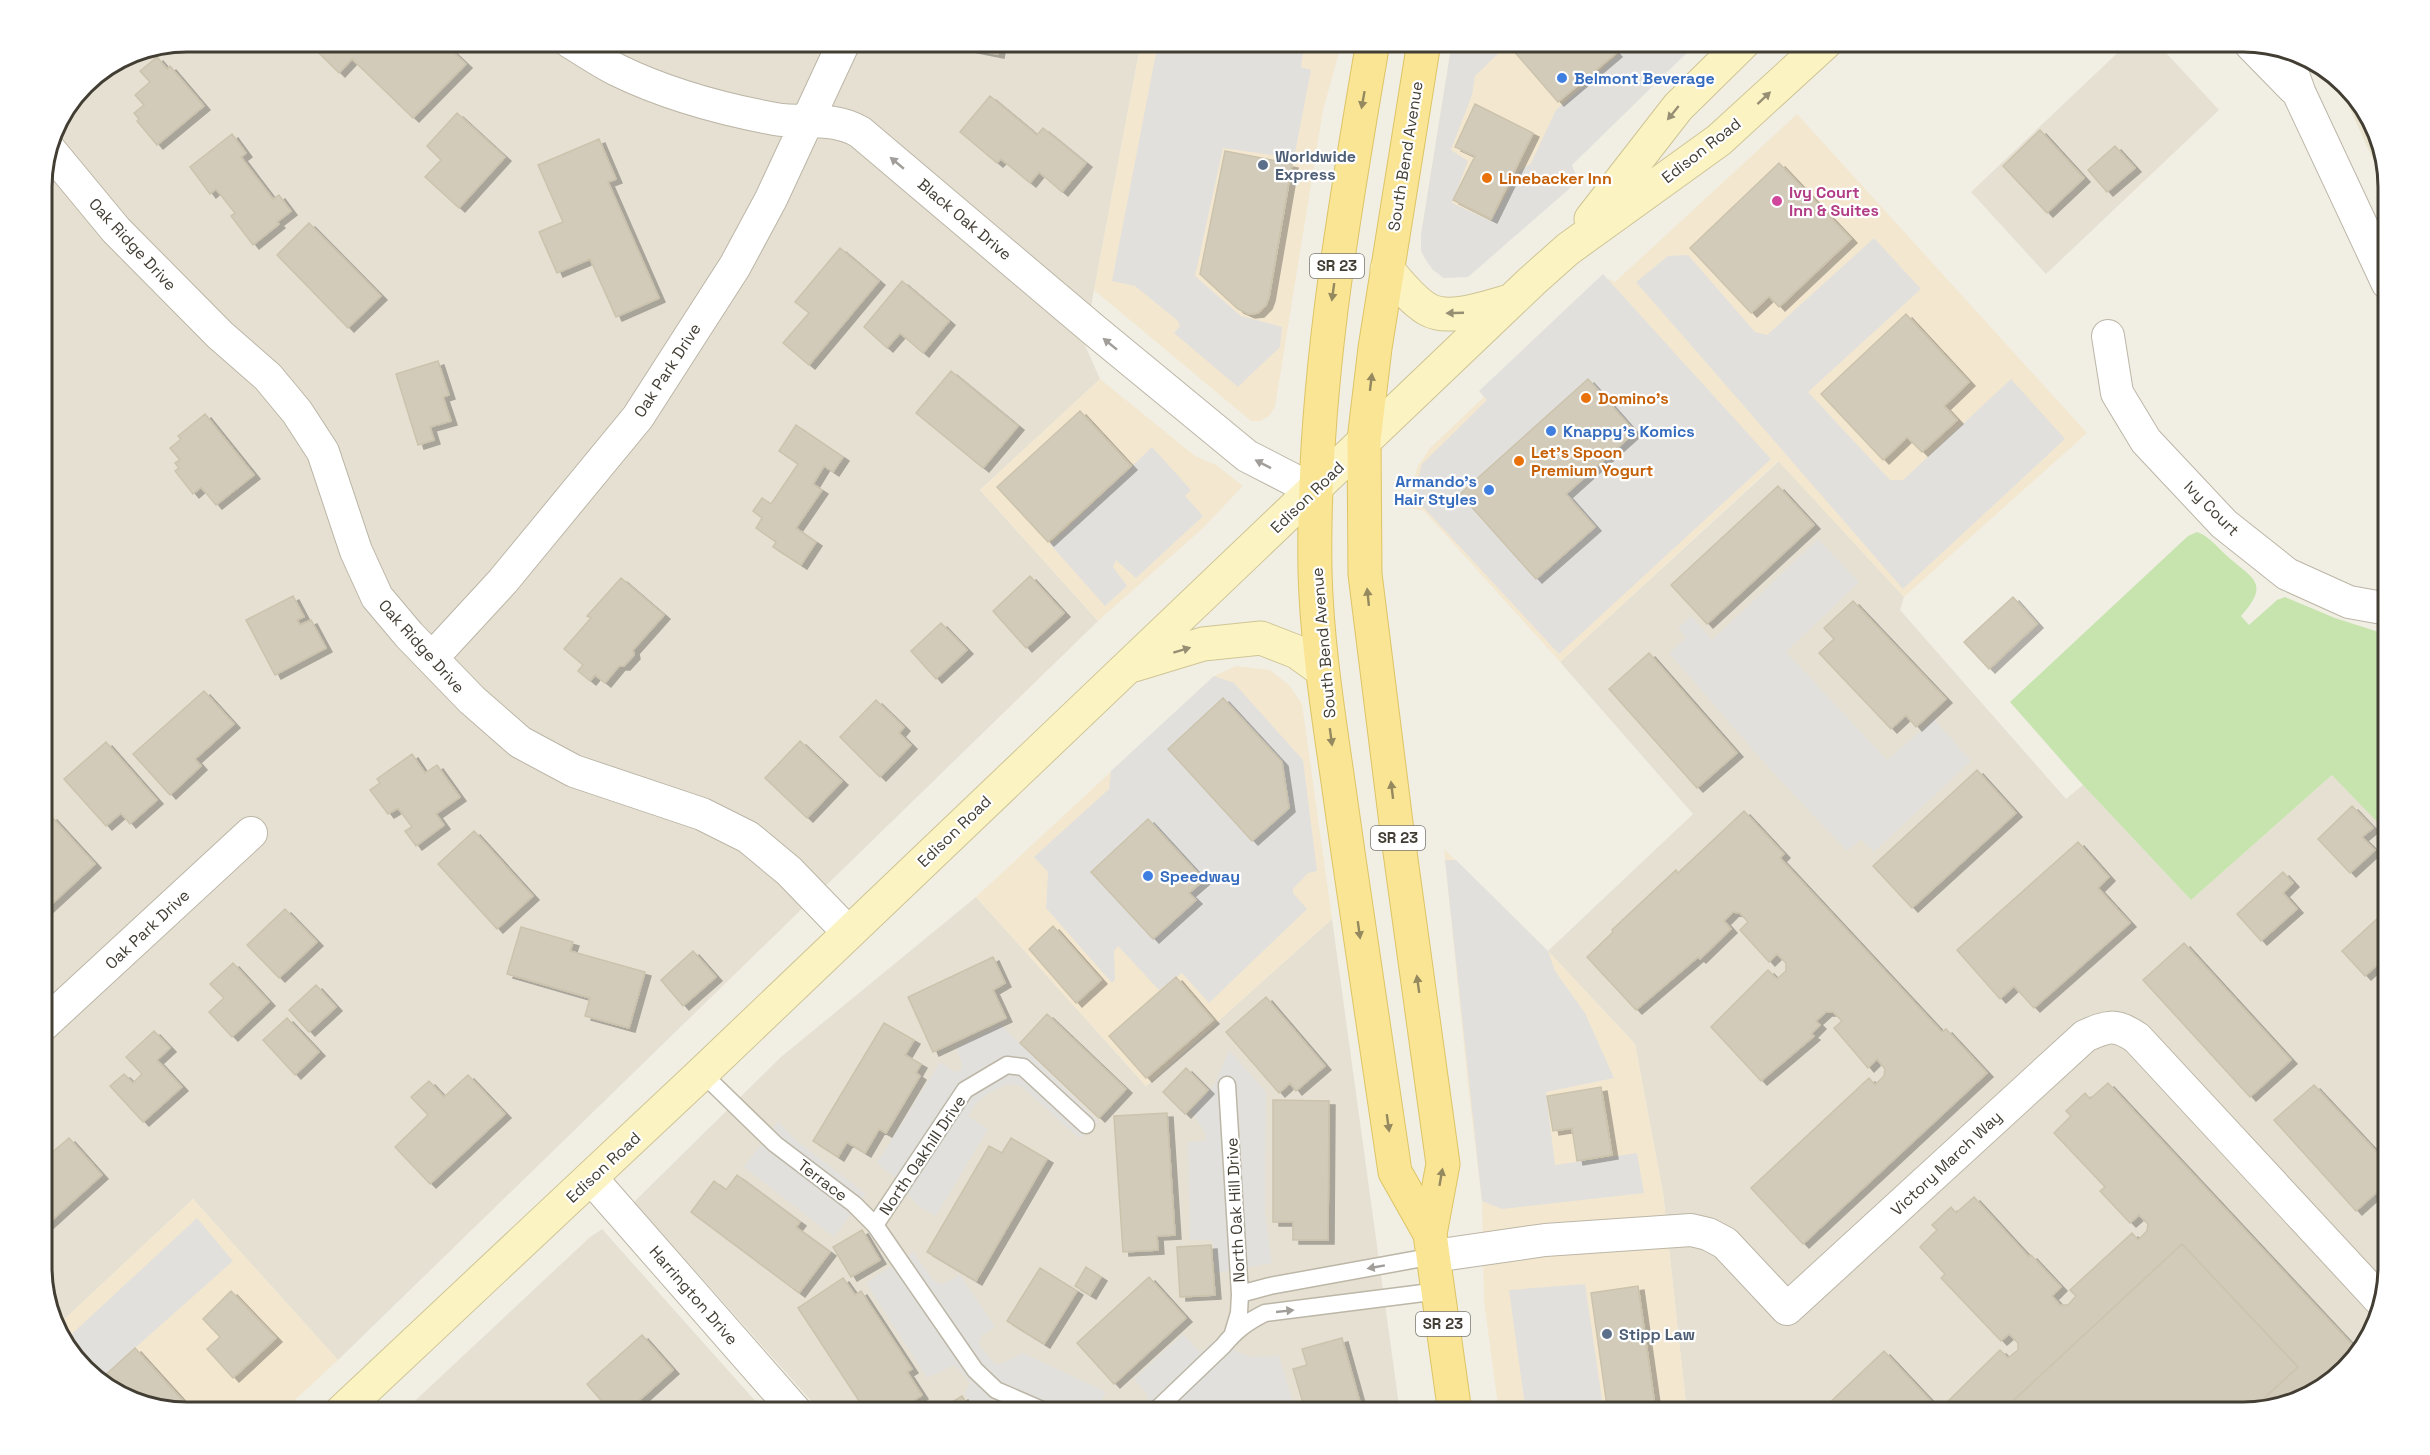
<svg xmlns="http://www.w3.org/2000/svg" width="2430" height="1455" viewBox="0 0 2430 1455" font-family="'Space Grotesk',sans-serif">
  <defs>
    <filter id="shadow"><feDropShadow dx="6" dy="4" stdDeviation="0" flood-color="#0004"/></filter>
  </defs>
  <rect width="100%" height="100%" fill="#f1eee4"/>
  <path fill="#e5e0d2" d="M188,42H1141L1084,343L1100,379L980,490L1098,621L338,1360L193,1199L57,1326L42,1277V178L53,132L85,84L132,53Z
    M2129,42H2156L2219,110L2046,274L1971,192Z
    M1779,461L1904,597L1900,610L2066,799L2083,785L2191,900L2375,737L2388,751V1268L2368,1341L2315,1394L2243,1413H1687L1663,1193L1635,1044L1548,951L1693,814L1560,662Z
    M976,897L1146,1086L1332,919L1400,1413H822L634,1202L781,1057Z
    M602,1229L766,1413H402L589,1238Z"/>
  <path fill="#f3e7cf" d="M1141,42H1342L1323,110L1275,407L1269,416L1260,421H1251L1094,290Z
    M1452,42H1698L1444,278L1434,270L1426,260L1421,251V235Z
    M1797,114L2087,433L1904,597L1778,461L1560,662L1424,511L1410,508L1412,487L1418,466L1430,448L1609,279L1615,282Z
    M1100,379L1195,456L1216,465L1243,486L1202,529L1098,621L980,490Z
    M1236,666L1270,670L1289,685L1302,704L1332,919L1146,1086L976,897L1214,676Z
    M1444,849L1548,951L1635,1044L1663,1193L1687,1413H1499L1484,1301L1482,1201L1468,1085Z
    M193,1199L338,1360L281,1413H188L114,1393L62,1341L57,1326Z"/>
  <path fill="#eae4ce" d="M2339,85L2368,114L2388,178V192Z"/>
  <path fill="#c7e4ae" d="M2197,532C2209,536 2216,546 2226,555C2251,578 2272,582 2241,616L2249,625L2277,600L2285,597L2335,618L2388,635V833L2332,775L2191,900L2083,785L2010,702L2188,536Z"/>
  <path fill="#e2e0dc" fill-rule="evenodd" d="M1198,42H1289L1304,45L1301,67L1311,70L1294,158L1223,148L1195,276L1241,316L1282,327L1280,347L1238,387L1174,333L1180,326L1178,321L1135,286L1112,281L1157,48L1194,54Z
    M1452,42H1497L1503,49L1475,76L1472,95L1451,150L1468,161L1452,203L1491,221L1519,172L1531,163L1556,110L1623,50L1616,42H1698L1572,165L1577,178L1568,190L1468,277L1444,278L1433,270L1426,260L1421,251V235Z
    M1874,238L1921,289L1808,392L1890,480H1903L2011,379L2065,439L1903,589L1636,282L1668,256L1688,255L1755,332L1767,335Z
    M1603,274L1771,459L1559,654L1425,509L1413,499L1422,464L1487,400L1479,391ZM1588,379L1635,432L1566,494L1595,527L1536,579L1460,494Z
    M1152,447L1191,490L1185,496L1203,516L1136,578L1116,560L1113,567L1127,586L1105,606L1050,544Z
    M1818,539L1859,582L1786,652L1887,760L1934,719L1971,761L1874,852L1861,839L1847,851L1768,767L1669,653L1686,638L1678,628L1691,616L1712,640Z
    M1214,676L1234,683L1303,760L1317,871L1308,873L1293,889V893L1307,909L1209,1003L1182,973L1159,990L1118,946L1114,951L1115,979L1112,983L1046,908L1048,872L1034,857L1109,789L1111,771ZM1148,819L1204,880L1189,893L1092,871Z
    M1445,860H1456L1548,951L1555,971L1585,1013L1614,1078L1546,1092L1555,1165L1637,1153L1644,1193L1502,1209L1482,1201Z
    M1001,1025L1098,1121L1080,1139L1021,1086L1007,1084L987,1094L977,1102L968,1116L988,1129L936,1216L918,1206L894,1177L877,1163L940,1062L955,1072L961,1070L962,1064L956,1048Z
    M1229,1050L1266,1092L1265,1214L1272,1263L1216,1273L1213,1242L1210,1240H1190L1188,1142L1205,1141L1206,1134L1191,1111L1215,1084Z
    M778,1121L797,1141L866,1194L834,1237L744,1167Z
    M197,1218L233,1261L100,1379L63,1342Z
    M913,1252L935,1282L943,1284L960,1275L995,1327L981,1336L979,1345L995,1364H1000L1023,1353L1106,1392L1095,1413H978L964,1394L970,1383L957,1367L952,1366L927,1378L866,1283Z
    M1585,1284L1604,1413H1526L1509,1290Z
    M1183,1334L1199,1351L1204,1350L1213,1341L1250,1357L1279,1356L1296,1413H1136L1148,1400L1147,1394L1134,1379Z"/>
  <path fill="#d2cbba" stroke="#ccc3ad" stroke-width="1.5" filter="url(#shadow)" d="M308,42H443L466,64L413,118L352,59L339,73Z
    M953,42H1000L998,54L952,45Z
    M1506,42H1606L1616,53L1558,102Z
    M157,57L167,69L170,66L204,106L157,145L137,121L139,119L134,113L144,105L135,95L150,82L140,71Z
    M990,96L1037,135L1043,128L1086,163L1062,192L1039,172L1030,183L1001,159L997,163L960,132Z
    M1475,104L1533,133L1491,219L1453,200L1475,156L1455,147Z
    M457,113L505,157L459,208L425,177L441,160L427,146Z
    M2040,130L2084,178L2047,213L2003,166Z
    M232,134L246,153L241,157L273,199L279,195L291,211L277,222L279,224L253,245L231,216L235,213L216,189L210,194L190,167Z
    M599,139L616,179L608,182L659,298L616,317L590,259L557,273L539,232L563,222L538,165Z
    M2115,146L2135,168L2107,192L2088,170Z
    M1225,151L1292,164L1269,297L1266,305L1258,313L1249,314L1238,309L1200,274Z
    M1779,163L1851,239L1779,307L1769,296L1751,313L1690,248Z
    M309,223L381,296L348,328L277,255Z
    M840,248L879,281L809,365L783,343L809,313L795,302Z
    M902,281L949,321L923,353L900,333L887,348L864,327Z
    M1906,314L1969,382L1944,406L1957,420L1922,452L1907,437L1883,460L1821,394Z
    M438,361L449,395L443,397L451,421L430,427L434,440L418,445L396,374Z
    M951,371L1018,426L983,468L916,413Z
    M1588,379L1635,432L1566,494L1595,527L1536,579L1460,494Z
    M1080,411L1131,466L1048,542L997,487Z
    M205,414L254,475L216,505L201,487L193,494L175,471L179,468L175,463L180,460L170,448L181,439L178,436Z
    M796,425L843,457L833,472L824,466L813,484L822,490L796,528L816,542L801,565L773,547L776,542L756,528L762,518L753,511L762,498L771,504L798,464L779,451Z
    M1778,486L1814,525L1707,624L1671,585Z
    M1030,576L1064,613L1026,648L993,611Z
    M621,578L664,615L633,650L634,655L624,666H619L605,683L595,675L590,681L578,671L583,665L564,649L591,618L587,616Z
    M293,596L304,617L297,620L300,625L311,620L326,648L275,675L246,620Z
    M2013,597L2037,624L1989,669L1964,642Z
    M1853,601L1946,699L1916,727L1906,715L1891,729L1819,653L1834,639L1824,628Z
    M941,623L967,650L936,679L911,651Z
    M1649,653L1737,753L1697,788L1609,689Z
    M204,691L234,724L195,759L201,766L170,795L133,754Z
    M1223,698L1282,762L1289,808L1252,841L1168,749Z
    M876,700L904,727L899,733L911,745L880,777L840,737Z
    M800,741L842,781L807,818L765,778Z
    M106,742L157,800L130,824L121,813L106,826L64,779Z
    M412,754L425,773L437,765L460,797L436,814L444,825L416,846L405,831L412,827L398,808L388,814L370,790L380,783L377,779Z
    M1977,770L2016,813L1912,908L1873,866Z
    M2352,806L2373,828L2362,837L2375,850L2350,873L2318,839Z
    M1744,811L1784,854L1780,858L1942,1032L1946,1029L1987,1073L1803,1244L1751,1188L1869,1078L1875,1085L1884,1076L1885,1069L1877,1059L1868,1068L1834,1028L1842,1021L1833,1012H1826L1816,1021L1820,1025L1811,1034L1814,1036L1761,1081L1711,1027L1768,970L1777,979L1786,971V963L1777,954L1769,962L1740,930L1748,922L1740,913L1733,912L1724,921L1731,929L1700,959L1698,957L1636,1010L1587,957L1613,932L1612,930L1676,870L1678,873Z
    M51,816L95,864L42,913V824Z
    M1148,819L1204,880L1189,893L1196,900L1153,939L1091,872Z
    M474,831L533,896L497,929L438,864Z
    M2078,842L2109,877L2098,888L2130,923L2034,1008L2014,986L2000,999L1957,950Z
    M2283,872L2293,883L2283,893L2297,909L2261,941L2237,914Z
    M285,909L317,942L279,978L247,945Z
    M2379,917L2388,926V955L2365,976L2342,951Z
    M1053,926L1101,980L1076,1003L1029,949Z
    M521,927L573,942L570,951L645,972L629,1028L585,1016L590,998L507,974Z
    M2184,943L2291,1060L2250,1097L2143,980Z
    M693,951L716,977L683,1006L661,980Z
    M993,957L1005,983L993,990L1006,1018L933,1052L908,997Z
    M233,963L269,1002L232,1037L209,1012L224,998L210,984Z
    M1176,977L1213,1020L1146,1078L1109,1036Z
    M316,985L336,1007L309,1032L289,1010Z
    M1266,997L1325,1066L1296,1091L1290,1083L1279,1093L1226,1032Z
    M1047,1014L1126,1089L1099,1118L1020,1043Z
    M287,1018L319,1052L295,1075L263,1040Z
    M884,1023L914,1040L905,1055L921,1064L916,1073L920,1076L886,1133L879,1129L865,1153L847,1142L838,1157L813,1141Z
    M154,1031L170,1048L157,1060L182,1087L143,1122L110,1086L124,1074L133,1083L142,1074L126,1057Z
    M1186,1068L1208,1090L1185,1114L1163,1092Z
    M468,1075L505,1114L430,1184L395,1147L428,1115L411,1097L429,1081L444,1097Z
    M2108,1083L2358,1351L2315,1394L2250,1411L2298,1367L2182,1244L2000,1413H1829L1824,1408L1884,1351L1933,1403L1931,1406L1937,1412L2000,1350L2008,1358L2018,1350V1343L2009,1334L2001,1341L1941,1278L1945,1274L1920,1247L1937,1230L1932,1225L1951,1207L1956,1213L1974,1197L2029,1257L2031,1255L2061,1287L2052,1296L2060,1305H2068L2076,1296L2070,1290L2132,1233L2138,1240L2147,1231L2148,1224L2139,1215L2130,1223L2100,1191L2105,1187L2054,1133L2071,1116L2066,1111L2085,1093L2090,1099Z
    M2314,1085L2388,1164V1182L2356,1211L2274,1120Z
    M1601,1087L1612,1155L1577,1161L1572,1128L1553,1131L1547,1096Z
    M1273,1100L1329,1101L1328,1240H1293V1222H1273Z
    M1167,1113L1175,1235L1157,1236L1158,1250L1123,1252L1114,1116Z
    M69,1138L102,1175L42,1229V1172L45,1169L42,1167V1161Z
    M1011,1138L1047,1159L976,1281L927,1252L989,1146L1002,1153Z
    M737,1175L800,1222L796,1227L830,1252L799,1293L691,1212L714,1181L726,1190Z
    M2388,1224V1243L2378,1233Z
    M862,1230L880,1260L851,1277L833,1247Z
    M2182,1244L2298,1367L2250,1411L2243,1413H2000Z
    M1211,1245L1215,1295L1180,1297L1177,1247Z
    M1086,1267L1101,1277L1090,1295L1075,1286Z
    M1040,1268L1077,1291L1044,1344L1007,1321Z
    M1149,1277L1186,1318L1114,1384L1077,1343Z
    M843,1278L855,1295L861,1291L912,1369L907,1372L922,1395L895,1413H867L798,1308Z
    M1638,1286L1656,1413H1608L1591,1293Z
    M231,1291L276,1338L233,1378L207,1349L220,1337L203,1319Z
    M642,1335L673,1370L625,1413H612L587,1384Z
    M1342,1338L1363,1413H1306L1293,1369L1307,1365L1302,1349Z
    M135,1348L194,1413L114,1393L101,1379Z
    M962,1396L972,1413H934Z"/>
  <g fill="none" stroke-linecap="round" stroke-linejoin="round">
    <g stroke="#bcb6a7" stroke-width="19">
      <path id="service" d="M702,1073L775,1144L854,1204L875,1225L975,1370L996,1390L1049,1413
        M1227,1085L1240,1294L1239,1313L1233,1333
        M875,1225L965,1090L1007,1065L1023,1067L1086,1125
        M1240,1294L1270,1286L1434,1256
        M1153,1413L1223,1346C1236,1330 1247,1322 1265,1313L1439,1291"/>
    </g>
    <g stroke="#bcb6a7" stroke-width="34">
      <path id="minor" d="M570,42C585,51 601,62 617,70C666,94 721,109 775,119C804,124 833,116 860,132L1094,330L1247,456L1315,491
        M49,149L116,230L220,335L268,377L297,412L323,452L356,551L377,597L409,635L472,700L520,742L574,771L702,814L748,837L789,871L848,932
        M2108,336L2117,393L2146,441L2224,524L2287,574L2349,602L2388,609
        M432,658L503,581L638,417L735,266L771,199L844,42
        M42,1026L251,833
        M591,1178L797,1413
        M1434,1256L1545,1240L1691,1230L1708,1234L1725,1243L1787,1309L2085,1036C2108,1026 2115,1023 2137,1038L2379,1299"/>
    </g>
    <g stroke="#bcb6a7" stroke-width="35">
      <path id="tertiary" d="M2251,44L2294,88
        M2285,53L2299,93L2388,283"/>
    </g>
    <g stroke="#cfc595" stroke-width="35">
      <path id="secondary" d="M1591,219L1678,107L1744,42
        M1387,269C1399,283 1412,300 1427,309C1449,322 1487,307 1510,301
        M1134,665L1203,644L1261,638L1297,652L1322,670
        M340,1413L702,1073L1532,281L1568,249L1719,140L1826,42"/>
    </g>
    <g stroke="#ddc465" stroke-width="35">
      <path id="primary" d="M1373,42C1343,217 1312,392 1315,571C1317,651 1331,730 1342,810C1359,931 1377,1052 1395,1172L1430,1234
        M1424,42L1375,348L1364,440L1365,574L1396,823L1443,1164L1430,1234L1455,1413"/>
    </g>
    <use href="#service" stroke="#fff" stroke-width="16"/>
    <use href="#minor" stroke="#fff" stroke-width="32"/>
    <use href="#tertiary" stroke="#fff" stroke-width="33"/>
    <use href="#secondary" stroke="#fcf3c3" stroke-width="33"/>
    <use href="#primary" stroke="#f9e594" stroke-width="33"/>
  </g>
  <defs><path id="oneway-solid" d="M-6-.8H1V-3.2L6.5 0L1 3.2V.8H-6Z" transform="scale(1.5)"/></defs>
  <g fill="#968f74">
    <use href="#oneway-solid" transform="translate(1764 98) rotate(-43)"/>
    <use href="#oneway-solid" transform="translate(1673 113) rotate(129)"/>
    <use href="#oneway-solid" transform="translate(1455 313) rotate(178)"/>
    <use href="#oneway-solid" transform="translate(1182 650) rotate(-17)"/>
  </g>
  <g fill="#95895f">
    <use href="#oneway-solid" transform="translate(1363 100) rotate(100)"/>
    <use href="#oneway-solid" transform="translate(1333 292) rotate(98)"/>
    <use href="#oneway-solid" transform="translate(1371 382) rotate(-83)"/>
    <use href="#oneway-solid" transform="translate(1368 597) rotate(-96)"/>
    <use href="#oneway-solid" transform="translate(1331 737) rotate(82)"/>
    <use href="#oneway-solid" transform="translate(1392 790) rotate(-97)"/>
    <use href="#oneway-solid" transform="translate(1359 930) rotate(82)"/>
    <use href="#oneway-solid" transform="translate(1418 984) rotate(-98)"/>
    <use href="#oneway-solid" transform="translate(1388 1123) rotate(82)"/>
    <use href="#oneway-solid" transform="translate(1441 1177) rotate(-80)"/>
  </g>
  <g fill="#a19e9a">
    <use href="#oneway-solid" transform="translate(897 163) rotate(-140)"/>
    <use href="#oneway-solid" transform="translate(1110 344) rotate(-141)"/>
    <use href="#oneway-solid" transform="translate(1263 464) rotate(-153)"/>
    <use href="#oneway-solid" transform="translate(1376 1267) rotate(170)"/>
    <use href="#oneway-solid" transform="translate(1285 1311) rotate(-6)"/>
  </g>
  <g fill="#3f7fe0" stroke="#fff" stroke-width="2">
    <circle cx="1562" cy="78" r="6"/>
    <circle cx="1551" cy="431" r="6"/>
    <circle cx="1489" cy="490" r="6"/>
    <circle cx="1148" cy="876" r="6"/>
  </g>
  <g fill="#5c6f8a" stroke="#fff" stroke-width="2">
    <circle cx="1263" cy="165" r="6"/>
    <circle cx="1607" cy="1334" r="6"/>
  </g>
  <g fill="#e8710a" stroke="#fff" stroke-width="2">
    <circle cx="1487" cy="178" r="6"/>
    <circle cx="1586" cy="398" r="6"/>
    <circle cx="1519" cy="461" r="6"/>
  </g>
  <circle fill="#d1479c" stroke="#fff" stroke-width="2" cx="1777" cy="201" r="6"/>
  <g text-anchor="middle" stroke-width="4.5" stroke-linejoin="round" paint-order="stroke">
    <g fill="#fff" stroke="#7b7871" stroke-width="1.5">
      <rect x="1310" y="254" width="54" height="24" rx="4.5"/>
      <rect x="1371" y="826" width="54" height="24" rx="4.5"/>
      <rect x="1416" y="1312" width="54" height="24" rx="4.5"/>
    </g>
    <g font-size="15" font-weight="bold" fill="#433e34">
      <text x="1337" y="271">SR 23</text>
      <text x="1398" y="843">SR 23</text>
      <text x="1443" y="1329">SR 23</text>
    </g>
    <g font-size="16" font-weight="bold" fill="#366cbe" stroke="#fff" text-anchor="start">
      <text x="1574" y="84">Belmont Beverage</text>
      <text x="1563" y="437">Knappy's Komics</text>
      <text x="1477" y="487" text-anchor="end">Armando's<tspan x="1477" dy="18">Hair Styles</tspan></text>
      <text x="1160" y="882">Speedway</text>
    </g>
    <g font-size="16" fill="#433e34" stroke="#fff">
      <text transform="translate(1701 150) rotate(-38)" y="6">Edison Road</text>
      <text transform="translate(1405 156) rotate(-81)" y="6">South Bend Avenue</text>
      <text transform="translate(965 219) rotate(40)" y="6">Black Oak Drive</text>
      <text transform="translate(133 244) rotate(47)" y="6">Oak Ridge Drive</text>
      <text transform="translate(667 370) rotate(-57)" y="6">Oak Park Drive</text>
      <text transform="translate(1307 497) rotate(-44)" y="6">Edison Road</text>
      <text transform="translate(2212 508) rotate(45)" y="6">Ivy Court</text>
      <text transform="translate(1323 643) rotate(-95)" y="6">South Bend Avenue</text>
      <text transform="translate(422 646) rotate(48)" y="6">Oak Ridge Drive</text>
      <text transform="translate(954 831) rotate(-44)" y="6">Edison Road</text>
      <text transform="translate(147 929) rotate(-43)" y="6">Oak Park Drive</text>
      <text transform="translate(922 1155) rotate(-56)" y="6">North Oakhill Drive</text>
      <text transform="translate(1946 1163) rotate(-43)" y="6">Victory March Way</text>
      <text transform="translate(603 1167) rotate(-43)" y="6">Edison Road</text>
      <text transform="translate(823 1180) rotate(37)" y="6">Terrace</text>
      <text transform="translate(1235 1210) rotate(-93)" y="6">North Oak Hill Drive</text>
      <text transform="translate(694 1295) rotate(49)" y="6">Harrington Drive</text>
    </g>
    <g font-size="16" font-weight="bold" fill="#4e5e75" stroke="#fff" text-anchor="start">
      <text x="1275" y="162">Worldwide<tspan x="1275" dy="18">Express</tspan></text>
      <text x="1619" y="1340">Stipp Law</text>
    </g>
    <g font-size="16" font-weight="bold" fill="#c56008" stroke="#fff" text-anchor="start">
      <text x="1499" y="184">Linebacker Inn</text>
      <text x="1598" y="404">Domino's</text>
      <text x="1531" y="458">Let's Spoon<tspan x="1531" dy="18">Premium Yogurt</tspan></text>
    </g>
    <g font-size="16" font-weight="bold" fill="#b23c85" stroke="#fff" text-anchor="start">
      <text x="1789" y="198">Ivy Court<tspan x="1789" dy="18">Inn &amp; Suites</tspan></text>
    </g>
  </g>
  <path d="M0 0H2430V1455H0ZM187 52H2243A135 135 0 0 1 2378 187V1267A135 135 0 0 1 2243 1402H187A135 135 0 0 1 52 1267V187A135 135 0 0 1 187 52Z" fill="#fff" fill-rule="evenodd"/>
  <path fill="none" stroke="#433e34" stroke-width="3" d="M187 52H2243A135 135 0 0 1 2378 187V1267A135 135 0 0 1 2243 1402H187A135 135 0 0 1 52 1267V187A135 135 0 0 1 187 52Z"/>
</svg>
